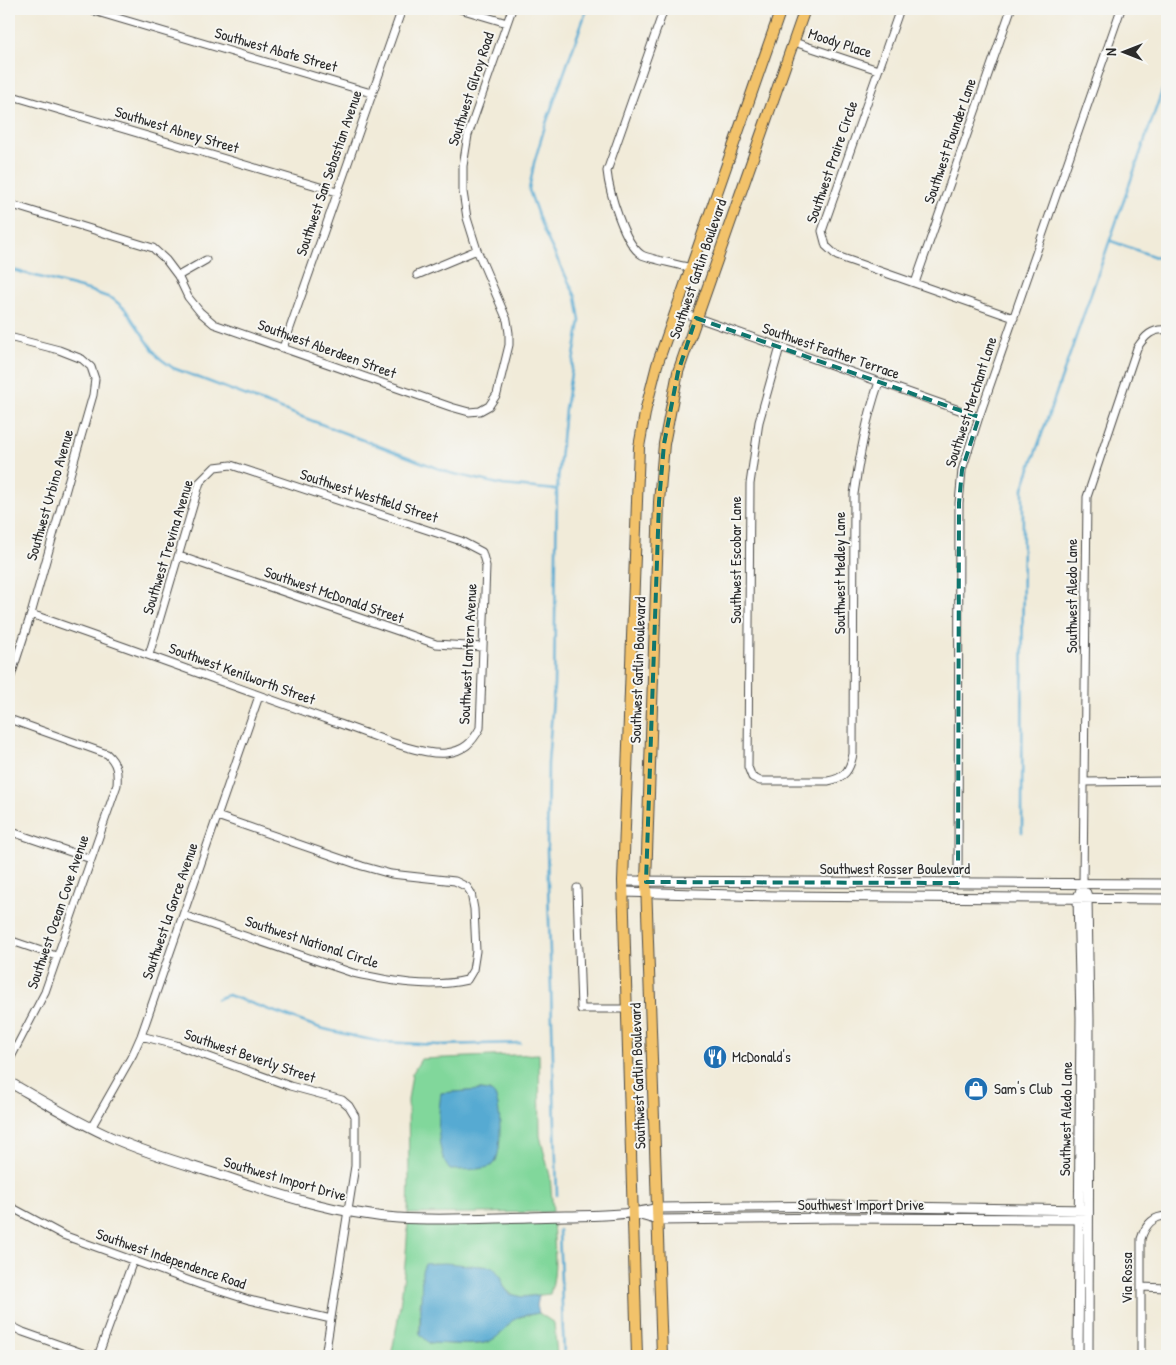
<svg xmlns="http://www.w3.org/2000/svg" width="1176" height="1365" viewBox="0 0 1176 1365" font-family="'Patrick Hand',sans-serif">
  <rect width="100%" height="100%" fill="#f6f6f2"/>
  <filter id="ink" filterUnits="userSpaceOnUse"><feTurbulence type="fractalNoise" baseFrequency=".02" numOctaves="2"/><feDisplacementMap in="SourceGraphic" scale="10" xChannelSelector="R" yChannelSelector="G"/><feConvolveMatrix kernelMatrix="1 2 1 2 8 2 1 2 1" color-interpolation-filters="sRGB"/></filter>
  <filter id="wash" filterUnits="userSpaceOnUse"><feTurbulence type="fractalNoise" baseFrequency=".0096" numOctaves="4" result="noise"/><feDisplacementMap in="SourceGraphic" scale="20" xChannelSelector="R" yChannelSelector="G"/><feGaussianBlur stdDeviation="1.12" result="paint"/><feColorMatrix in="noise" values="0 0 0 0 0 0 0 0 0 0 0 0 0 0 0 0 0 1.4 0 .05"/><feComposite in="paint" operator="in"/></filter>
  <g filter="url(#wash)">
    <rect width="100%" height="100%" fill="#f1ebd9"/>
    <path fill="#81d79b" stroke="#568163" fill-rule="evenodd" d="M539,1054L540,1136L550,1176L553,1212L408,1214L409,1177L408,1100L412,1074L421,1059ZM481,1090L490,1091L498,1105L499,1150L441,1093Z
      M553,1220C554,1244 558,1271 550,1294C512,1298 511,1302 493,1267L432,1263L420,1304V1334L429,1343C444,1343 476,1347 488,1342C498,1337 502,1330 509,1323C517,1316 529,1315 539,1313L554,1323L557,1356H391C400,1313 406,1267 408,1222Z"/>
    <path fill="#56aad2" stroke="#406a7e" d="M481,1090C487,1091 492,1091 495,1096C501,1106 503,1156 493,1165C486,1170 460,1170 450,1170C435,1153 438,1115 441,1093Z
      M444,1263L493,1267L502,1278L503,1286L510,1294L523,1297L539,1295L537,1306L539,1313C530,1315 516,1315 510,1323C504,1330 500,1336 490,1341C478,1347 444,1343 429,1343L420,1334L422,1271L425,1264Z"/>
    <g fill="none" stroke-linecap="round" stroke-linejoin="round">
      <path stroke="#56aad2" stroke-width="2.5" d="M1111,241L1167,261
        M9,269L88,290L113,299L125,309L158,357L173,368L450,473L503,485L557,490
        M1022,832L1023,488L1167,77
        M217,999L228,995L320,1028L357,1037L383,1042L438,1045L520,1043
        M557,1195L547,851L548,763L554,685L557,490L565,409L580,321L576,297L544,232L529,190L534,163L545,126L587,9
        M559,1230L564,1356"/>
    </g>
  </g>
  <g filter="url(#ink)">
    <g fill="none" stroke-linecap="round" stroke-linejoin="round">
      <g stroke="#494845" stroke-width="9">
        <path id="minor" d="M87,9L371,93
          M460,9L507,23
          M664,9L607,171C609,191 624,244 642,255C650,259 681,265 691,268
          M900,9L822,231L826,246L837,256L1014,318
          M794,42L878,70
          M9,95L337,192
          M9,204L153,248L166,260L178,276L188,297L200,312L214,324L451,407L469,412L480,411L489,406L497,394L509,345V333L507,320L477,250L467,218L463,192V166L468,135L512,9
          M417,275L477,250
          M178,276L206,260
          M915,283L1011,9
          M675,310L979,417
          M9,337L59,350L82,359L91,367L95,379L93,395L72,468L31,614L9,682
          M780,347L759,422L750,484L748,767L752,777L760,781H828C845,778 850,770 853,754L854,494C860,454 866,420 879,382
          M283,348L402,9
          M179,556L436,644L483,647
          M31,614C133,649 235,687 337,723C365,732 419,756 446,753C464,751 472,743 480,728L486,566L482,552L461,541L231,465L215,467L200,482L149,655
          M9,719L107,754C117,763 118,772 117,785L45,992L9,1061
          M1085,782L1167,781
          M9,831L91,859
          M958,883L959,503L962,470L979,417L1121,9
          M1083,884L1087,497L1137,348C1145,336 1152,328 1167,330
          M577,888L581,1009H627
          M183,915L353,973C390,981 429,989 467,980L473,970L476,951L474,909L471,893L467,887L455,881L391,874L362,866L217,816
          M9,940L56,956
          M141,1036L176,1045L290,1086L342,1100L349,1106L355,1116V1166L325,1356
          M91,1128L133,1054L141,1036L259,696
          M9,1206L63,1235L201,1285L249,1300L331,1319
          M1141,1287L1167,1288
          M9,1325L23,1332L91,1356
          M98,1356L133,1261
          M1141,1356V1239C1145,1226 1152,1216 1167,1216"/>
      </g>
      <g stroke="#494845" stroke-width="11">
        <path id="tertiary" d="M623,881L1167,884
          M623,892L774,896L1167,899
          M1086,893L1087,898L1089,1019L1088,1356
          M9,1082C44,1102 78,1123 115,1139C151,1155 189,1165 226,1177C282,1196 339,1214 398,1218C442,1221 486,1218 530,1217C572,1215 617,1218 658,1208L833,1206L1088,1210
          M637,1214L658,1220L833,1218L1083,1219
          M1078,1356L1081,1018L1078,898L1083,884"/>
      </g>
      <g stroke="#494845" stroke-width="12">
        <path id="primary" d="M637,1356L623,881L639,447L646,408L657,365L781,9
          M662,1356L646,882L659,502L664,444L678,372L805,9"/>
      </g>
      <use href="#minor" stroke="#fff" stroke-width="7"/>
      <use href="#tertiary" stroke="#fff" stroke-width="9"/>
      <use href="#primary" stroke="#f2c26a" stroke-width="10"/>
    </g>
  </g>
  <path fill="none" stroke="#0f766e" stroke-width="4" stroke-dasharray="10 6" stroke-linejoin="round" d="M696,318L979,417L962,470L959,503L958,883L646,882L659,502L664,444L678,372Z"/>
  <defs>
    <g id="restaurant-disc" transform="scale(1.25)"><circle r="9.5" fill="#1f6fb2" stroke="#f6f6f2"/><path d="M-5-6h1v4h1v-4h1v4h1v-4h1v5L-1.5 .5V6h-2V.5L-5-1ZM5-6V6H3V1.5H1.5Q1.5-4 5-6Z" fill="#fff"/></g>
    <g id="shop-disc" transform="scale(1.25)"><circle r="9.5" fill="#1f6fb2" stroke="#f6f6f2"/><path d="M-5-2.5h2.3a2.7 3.5 0 0 1 5.4 0H5L5.5 6h-11ZM-1.5-2.5h3a1.5 2.3 0 0 0-3 0Z" fill="#fff"/></g>
  </defs>
  <g fill-rule="evenodd">
    <use href="#restaurant-disc" x="715" y="1057"/>
    <use href="#shop-disc" x="976" y="1089"/>
  </g>
  <g text-anchor="middle" stroke-width="4" stroke-linejoin="round" paint-order="stroke">
    <g font-size="15" fill="#2b2b2b" stroke="#f6f6f2">
      <text transform="translate(840 43) rotate(18)" y="5">Moody Place</text>
      <text transform="translate(276 50) rotate(16)" y="5">Southwest Abate Street</text>
      <text transform="translate(471 89) rotate(-72)" y="5">Southwest Gilroy Road</text>
      <text transform="translate(177 130) rotate(17)" y="5">Southwest Abney Street</text>
      <text transform="translate(950 141) rotate(-71)" y="5">Southwest Flounder Lane</text>
      <text transform="translate(832 162) rotate(-71)" y="5">Southwest Praire Circle</text>
      <text transform="translate(329 173) rotate(-71)" y="5">Southwest San Sebastian Avenue</text>
      <text transform="translate(698 269) rotate(-71)" y="5">Southwest Gatlin Boulevard</text>
      <text transform="translate(327 349) rotate(20)" y="5">Southwest Aberdeen Street</text>
      <text transform="translate(831 351) rotate(19)" y="5">Southwest Feather Terrace</text>
      <text transform="translate(971 402) rotate(-72)" y="5">Southwest Merchant Lane</text>
      <text transform="translate(50 495) rotate(-74)" y="5">Southwest Urbino Avenue</text>
      <text transform="translate(369 496) rotate(18)" y="5">Southwest Westfield Street</text>
      <text transform="translate(168 547) rotate(-73)" y="5">Southwest Trevina Avenue</text>
      <text transform="translate(736 560) rotate(-90)" y="5">Southwest Escobar Lane</text>
      <text transform="translate(840 573) rotate(-90)" y="5">Southwest Medley Lane</text>
      <text transform="translate(334 595) rotate(19)" y="5">Southwest McDonald Street</text>
      <text transform="translate(1072 596) rotate(-90)" y="5">Southwest Aledo Lane</text>
      <text transform="translate(468 654) rotate(-87)" y="5">Southwest Lantern Avenue</text>
      <text transform="translate(638 670) rotate(-88)" y="5">Southwest Gatlin Boulevard</text>
      <text transform="translate(242 674) rotate(20)" y="5">Southwest Kenilworth Street</text>
      <text x="895" y="874">Southwest Rosser Boulevard</text>
      <text transform="translate(170 911) rotate(-71)" y="5">Southwest la Gorce Avenue</text>
      <text transform="translate(58 912) rotate(-71)" y="5">Southwest Ocean Cove Avenue</text>
      <text transform="translate(312 942) rotate(18)" y="5">Southwest National Circle</text>
      <text transform="translate(250 1056) rotate(19)" y="5">Southwest Beverly Street</text>
      <text transform="translate(638 1076) rotate(-92)" y="5">Southwest Gatlin Boulevard</text>
      <text transform="translate(1066 1119) rotate(-89)" y="5">Southwest Aledo Lane</text>
      <text transform="translate(285 1179) rotate(16)" y="5">Southwest Import Drive</text>
      <text x="861" y="1210">Southwest Import Drive</text>
      <text transform="translate(171 1259) rotate(19)" y="5">Southwest Independence Road</text>
      <text transform="translate(1127 1278) rotate(-90)" y="5">Via Rossa</text>
    </g>
    <g font-size="15" fill="#2b2b2b" stroke="#f6f6f2" text-anchor="start">
      <text x="732" y="1062">McDonald's</text>
      <text x="994" y="1094">Sam's Club</text>
    </g>
  </g>
  <rect width="1176" height="1365" fill="none" stroke="#f6f6f2" stroke-width="30"/>
  <g transform="translate(1124 52) rotate(270)" stroke="#f6f6f2" stroke-width="4" paint-order="stroke">
  <path d="M0-4L9 19L0 12L-9 19Z" fill="#2b2b2b"/>
  <text y="-8" font-size="14" font-weight="bold" text-anchor="middle" fill="#2b2b2b">N</text>
  </g>
</svg>
